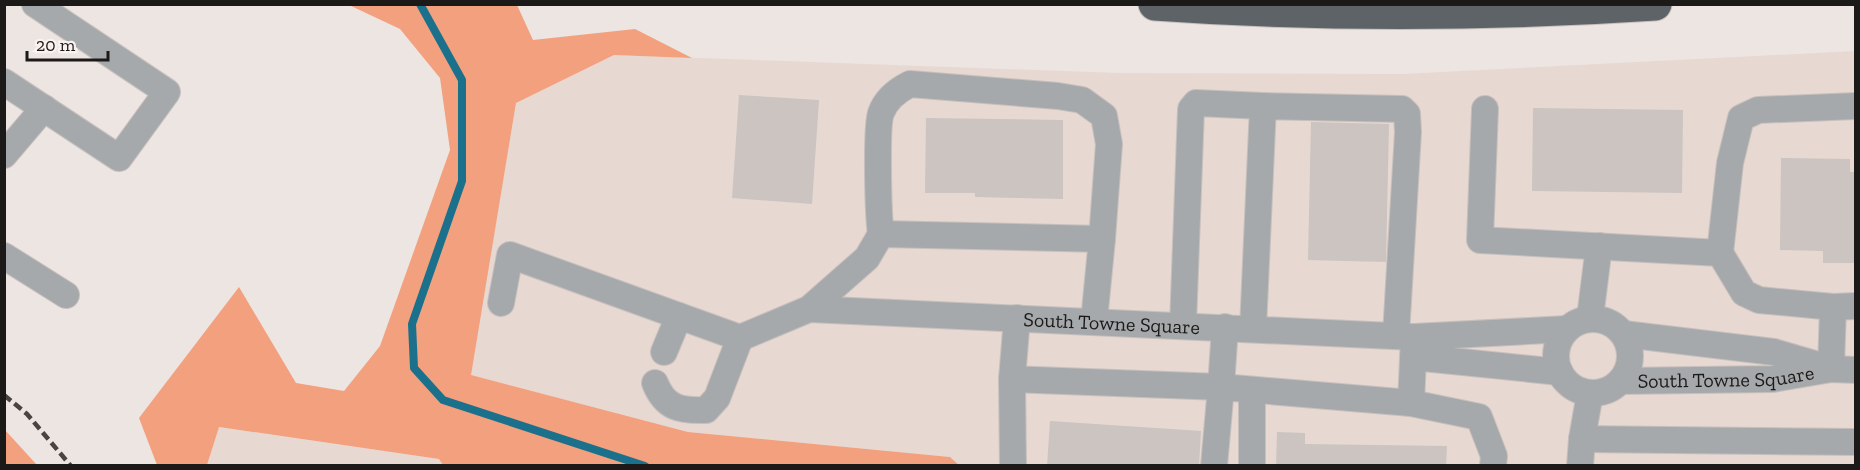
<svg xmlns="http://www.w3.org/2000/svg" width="1860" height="470" viewBox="0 0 1860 470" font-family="'Zilla Slab',serif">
  <rect width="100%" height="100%" fill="#ede5e2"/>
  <path fill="#e8d8d2" d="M1855,51V465H959L950,457L688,432L470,375L516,103L614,55L1119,73L1402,74Z
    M218,427L439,459L443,465L207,466Z"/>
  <path fill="#f2a07d" d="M349,5H517L533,40L635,29L692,58L614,55L516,103L471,375L688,432L950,457L959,465H443L439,459L219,427L207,465H157L139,418L239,287L296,383L344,391L380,346L450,150L440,78L400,29Z
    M5,430L37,465H5Z"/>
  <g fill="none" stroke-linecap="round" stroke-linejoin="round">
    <path stroke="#1b718c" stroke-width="8" d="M420,4L462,80V181L412,324L414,368L443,400L645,466"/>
  </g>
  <path fill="#cbc4c1" d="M739,95L819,100L812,204L732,198Z
    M1533,108L1683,110L1682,193L1532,191Z
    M926,118L1063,120V199L975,197V193H925Z
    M1311,122L1389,124L1386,262L1308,260Z
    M1781,158L1850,159V172H1856V263H1823V251L1780,250Z
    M1050,421L1201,431L1199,466H1047Z
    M1277,432L1305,433V444L1447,446L1446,466H1276Z"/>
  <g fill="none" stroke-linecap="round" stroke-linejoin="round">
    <g stroke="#c7c0be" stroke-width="28">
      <g id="minor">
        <path d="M4,82L119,158L167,92L35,4"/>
        <path d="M1485,109L1480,240L1720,253L1744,293L1759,300L1833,307L1831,369"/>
        <path d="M4,155L44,108"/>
        <path d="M881,234C878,216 876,126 881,113C886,99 898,90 910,84L1058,96L1082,100L1104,116L1109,144L1102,239"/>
        <path d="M1720,253L1730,163L1741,118L1758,110L1856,106"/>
        <path d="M4,256L66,295"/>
        <path d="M501,303L510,255L740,338L809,309L867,258L881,234L1102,239L1094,321"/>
        <path d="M1833,307L1856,306"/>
        <path id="s1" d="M809,309L1414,337L1567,329"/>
        <path d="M1017,318L1012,379L1221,387L1225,327"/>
        <path d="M1590,318L1599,246"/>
        <circle cx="1593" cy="356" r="37"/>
        <path d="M1183,325L1191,109L1196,103L1263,106"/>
        <path d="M1253,329L1263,106L1402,109L1407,114L1408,132L1396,335"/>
        <path d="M1624,334L1774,352L1825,367"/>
        <path d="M664,352L679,316"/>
        <path d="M1413,357L1560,372"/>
        <path d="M1012,379L1013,466"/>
        <path id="s2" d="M1621,381L1773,379L1831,369L1856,370"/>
        <path d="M655,383C665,408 680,411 706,410L717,398L740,338"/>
        <path d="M1252,390V466"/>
        <path d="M1411,403L1479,417L1494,456L1493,466"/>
        <path d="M1582,439L1856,442"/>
        <path d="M1214,466L1221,387L1411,403L1414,337"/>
        <path d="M1580,466L1582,439L1590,393"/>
      </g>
    </g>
    <g stroke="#c7c0be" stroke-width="35">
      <path id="highway" d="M1155,4C1322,16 1488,15 1655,4"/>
    </g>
    <use href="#minor" stroke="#a6a9ab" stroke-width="26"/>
    <use href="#highway" stroke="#5d6366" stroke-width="33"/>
    <path stroke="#474442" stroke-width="4.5" stroke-dasharray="9 4.5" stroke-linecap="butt" d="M4,395L27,414L71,466"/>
  </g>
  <g text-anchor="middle" stroke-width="4.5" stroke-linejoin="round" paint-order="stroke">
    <g font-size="20" fill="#1c1a18" stroke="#faf2ef">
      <text dy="7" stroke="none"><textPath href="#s1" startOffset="303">South Towne Square</textPath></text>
      <text dy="7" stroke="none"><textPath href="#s2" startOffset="105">South Towne Square</textPath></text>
    </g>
  </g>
  <rect width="1860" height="470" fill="none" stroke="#1c1a18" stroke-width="12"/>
  <path d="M27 51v9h81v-9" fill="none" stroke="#1c1a18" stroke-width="3"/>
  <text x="36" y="51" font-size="18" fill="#1c1a18" stroke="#faf2ef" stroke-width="4.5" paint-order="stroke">20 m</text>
</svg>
